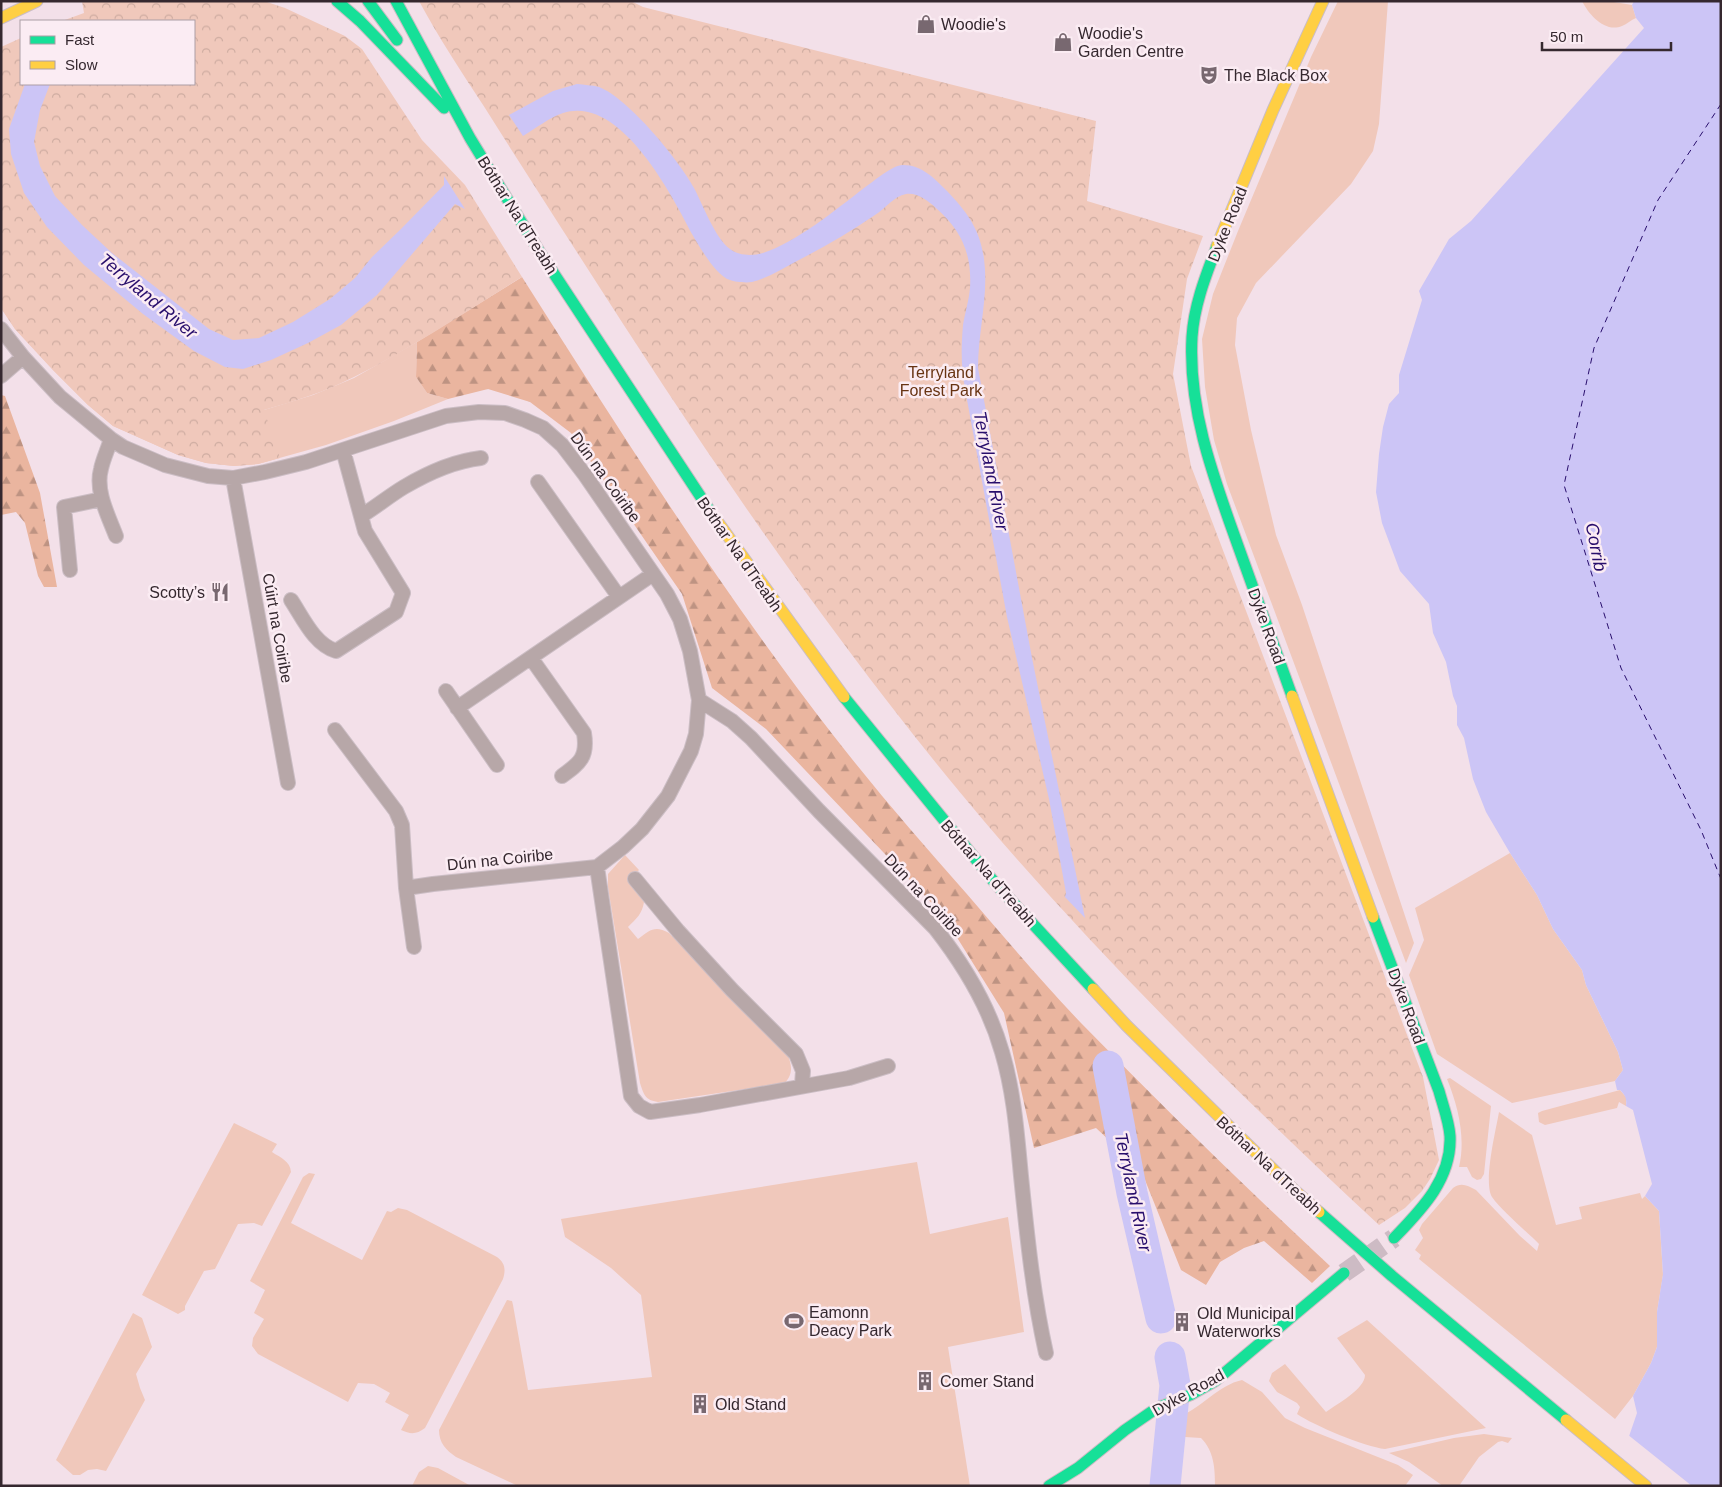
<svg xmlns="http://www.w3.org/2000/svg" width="1722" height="1487" viewBox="0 0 1722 1487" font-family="Arial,sans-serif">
  <defs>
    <pattern id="forest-firs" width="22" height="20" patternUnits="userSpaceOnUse" patternTransform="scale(1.25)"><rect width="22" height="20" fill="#eab59f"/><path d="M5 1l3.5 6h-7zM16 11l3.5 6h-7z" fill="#be9382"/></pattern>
    <pattern id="park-crowns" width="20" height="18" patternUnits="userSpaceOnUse" patternTransform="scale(1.25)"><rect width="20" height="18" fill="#f0c8bb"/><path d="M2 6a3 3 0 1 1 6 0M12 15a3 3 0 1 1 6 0" fill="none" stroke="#ceaca1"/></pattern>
  </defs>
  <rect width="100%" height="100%" fill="#f3e0e9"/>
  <path fill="#f0c8bb" d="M1338,1H1388L1379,124L1373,151L1351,184L1256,283L1237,318L1235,345L1251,430L1276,535L1302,605L1414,943L1406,963L1227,484L1214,440L1205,387L1202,339L1213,294L1238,231L1311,57Z
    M1582,1H1608L1632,5L1636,18C1631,20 1627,24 1622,26C1605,33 1589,15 1582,1Z
    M1,277L264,410L313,395L354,378L417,342L416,377L427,393L448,399L394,421L326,445L258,464L234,466L206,463L178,455L113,426L88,405L53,370L15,329L1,308Z
    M1510,853L1537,895L1553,929L1582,970L1586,985L1618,1052L1623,1070L1615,1081L1512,1103L1437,1054L1409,975L1424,940L1415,908Z
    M625,855L639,870L628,881L644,902C642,914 637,918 628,927L638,939C650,930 655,925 669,933L788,1055C792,1067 793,1073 785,1083L658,1102C645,1100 644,1095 640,1083L608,887V874Z
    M1450,1078L1491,1106L1484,1174L1481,1179L1477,1180L1472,1177L1467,1167H1459C1466,1138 1458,1106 1447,1079Z
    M1620,1090L1626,1097V1106L1619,1102L1617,1108L1545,1125L1539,1122L1538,1113L1542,1111Z
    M1499,1112L1532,1135L1556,1225L1582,1219L1579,1207L1640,1193L1642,1199L1645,1196L1659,1211L1663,1275L1657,1312V1347L1651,1363L1633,1396L1615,1419L1419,1259L1421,1255L1415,1250L1423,1238L1419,1230L1422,1224L1453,1188C1461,1182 1467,1185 1476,1190L1520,1236L1537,1251L1539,1244C1527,1232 1501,1210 1492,1197C1483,1182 1496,1130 1499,1112Z
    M234,1123L277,1144L272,1152C281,1158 290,1161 291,1172L262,1226L254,1223L238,1224L215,1269L204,1271L185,1306V1310L178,1314L142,1295Z
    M917,1162L930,1234L1008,1217L1024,1332L948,1347L970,1486H518L456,1457C446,1450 439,1443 439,1430L507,1300L512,1301L513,1305L528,1390L652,1377L641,1295L611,1268L565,1237L561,1219Z
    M309,1173L315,1174L291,1223L362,1260L387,1211L391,1212L398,1208L407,1210L497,1257C505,1263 506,1269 503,1279L425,1428C416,1435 410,1434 401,1430L409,1415L385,1402L390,1393L374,1384L358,1383L348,1402L258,1354L252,1346L253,1338L264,1319L254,1313L265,1290L250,1281L303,1177Z
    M133,1313L142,1318L152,1347L136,1374L140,1388L145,1400L106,1471L97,1469L88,1470L80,1475H73L56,1460Z
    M1367,1320L1486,1428L1385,1449C1365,1447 1313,1425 1297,1414L1300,1407L1297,1403L1277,1392L1269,1381L1272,1373L1285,1364L1326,1412C1337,1404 1365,1389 1365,1375L1337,1338Z
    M1242,1380L1262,1392L1285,1418L1305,1428L1398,1465L1413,1475L1405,1486H1215C1215,1468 1214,1451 1201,1438L1185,1437L1179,1428L1181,1416C1202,1407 1219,1385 1242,1380Z
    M1484,1434L1512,1438L1508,1443L1502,1441L1498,1442L1479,1457L1459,1486H1443L1409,1462L1389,1453L1454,1438Z
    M428,1466L438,1468L471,1486H412L419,1472Z"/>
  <path fill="url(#forest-firs)" d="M522,277C621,433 720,589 833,735C875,789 920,841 966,893C1004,937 1041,981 1081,1023C1162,1106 1245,1187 1330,1266L1312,1283L1264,1241L1244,1248L1220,1262L1206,1285L1181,1270L1141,1170L1096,1128L1034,1148L1004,1013L943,915L766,729L712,688L682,594L571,433L530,402L488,389L448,399L427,393L416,377L417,342Z
    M1,395L5,396L40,493L57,587H44L38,576L25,523L16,512L1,515Z"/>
  <path fill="url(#park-crowns)" d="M82,1H264L285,8L345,36L362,49L422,140L465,185L522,277C467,311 412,348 354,377C325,392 295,401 264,410L280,458L258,464L234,466L206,463L178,455L113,426L88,405L53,370L15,329L1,308V47L21,38V84H194V21H62L84,13Z
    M419,1H631L643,7L1096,121L1087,201L1203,236L1187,279L1173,374L1191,466L1423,1077L1439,1160L1430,1179L1422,1191L1405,1208L1379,1225C1228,1084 1080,939 949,779C815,615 696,439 582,260C550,210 517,159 485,108C462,73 439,38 419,1Z"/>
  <path fill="#ccc5f6" d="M1634,1H1721V1486H1612L1637,1413L1633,1396L1651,1363L1657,1347V1312L1663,1274L1659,1211L1645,1196L1652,1184L1633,1110L1626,1106C1627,1098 1625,1095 1620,1090H1617L1615,1081L1623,1070L1618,1052L1586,985L1582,970L1553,929L1537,895L1510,853L1486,812L1473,779L1464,738L1457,725V706L1453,696L1446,662L1433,633L1429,604L1400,571L1382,523L1376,492L1379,454L1383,427L1389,404L1399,393V375L1422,300L1419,291L1449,239L1471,221L1644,28L1636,18L1632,5Z
    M25,84H50L40,110L34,142L40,166L55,196L82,225L112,253L209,329L233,340L259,338L293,322L330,299L355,278L372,257L401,229L444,185V176L465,209L455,204L377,295L341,325L308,343L271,360L243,369L225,367L194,351L143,314L84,265L47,227L24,193L11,154L9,129Z
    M577,84C584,85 592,85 599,87C628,98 679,160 694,188C703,205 715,238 730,249C739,256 753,256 763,253C795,243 837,209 864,188C873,182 892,165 903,165C922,165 934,178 947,191C967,212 980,229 984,259C989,295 978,331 978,368L1032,658L1085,918L1065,897L1066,893L1049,799L1007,617L965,389C961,367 961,348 963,325C965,313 969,300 970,288C972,253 961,230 936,208C929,201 916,192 906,194C894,196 885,209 875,215C850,232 824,247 797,261C782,269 768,278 752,282C746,283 735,282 730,280C716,276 699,246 692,234C672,195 620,94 563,113C549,118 536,128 523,136L509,115L553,91Z
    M1181,1416L1174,1486H1158L1164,1421Z"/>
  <path fill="#f3e0e9" d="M1627,1434L1692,1486H1610Z"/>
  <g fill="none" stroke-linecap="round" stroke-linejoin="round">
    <path stroke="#ccc5f6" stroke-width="31" d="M1108,1066L1132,1193L1161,1318
      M1165,1486L1175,1385L1170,1357"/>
    <path stroke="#280e6c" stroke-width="1" stroke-dasharray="6 5" stroke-linecap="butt" d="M1721,104L1658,200L1594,348L1564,485L1621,668L1701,830L1721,879"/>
    <path stroke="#cdbbc4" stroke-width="19" stroke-dasharray="19 9" stroke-linecap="butt" d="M1344,1273L1394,1238"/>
    <g stroke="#cbbdc4" stroke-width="16">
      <path id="street" d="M1,329L23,357L60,397L111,439L123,447L165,465L208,476L233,478L265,472L306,462L446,416L479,412L505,413L525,420L543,428L562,445L585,475L667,594L680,619L690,651L699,700L696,734L691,751L668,796L642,829L623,847L597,867L433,884L406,888
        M1,376L23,357
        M111,439C108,449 103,459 101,469C95,491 108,515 116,536
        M233,478L288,783
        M538,482L619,597
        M361,516C376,507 389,496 404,487C426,474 455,461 481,458
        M70,570L64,507L102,499
        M291,600C303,618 314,644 336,651L396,612L403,593L365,531L343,450
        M531,658L584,733C588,757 580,763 562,776
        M446,691L497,765
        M699,700L732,721L751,738L819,811L935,928C964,965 989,1006 1002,1052C1014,1092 1017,1134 1021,1176C1027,1235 1033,1295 1046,1353
        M457,708L653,574
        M335,730L396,811L402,825L406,888L414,947
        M597,867L631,1096L639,1106L650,1112L700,1105L849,1078L888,1066
        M635,879L678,931L732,990L796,1054L803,1071L802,1085"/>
    </g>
    <g stroke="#cbbdc4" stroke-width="13">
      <path id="fast" d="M337,1L360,21L444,108
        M368,1L397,40
        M396,1L470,138L539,251L712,514
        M1217,246C1206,275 1194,305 1192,337C1188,409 1213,476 1237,543C1255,594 1274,645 1292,696
        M844,697L995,883L1093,989
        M1373,917L1439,1091C1443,1106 1449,1121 1450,1136C1452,1179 1421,1210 1394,1238
        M1319,1212L1392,1276L1566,1420
        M1049,1486L1078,1468L1125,1430L1157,1408L1190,1395L1215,1381L1344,1273"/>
    </g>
    <g stroke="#cbbdc4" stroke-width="13">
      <path id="slow" d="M1,18L37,1
        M1217,246L1273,110L1323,1
        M712,514L844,697
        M1292,696L1373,917
        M1093,989L1127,1026L1292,1188L1319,1212
        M1566,1420L1646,1486"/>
    </g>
    <use href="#street" stroke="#b7a7a8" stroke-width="14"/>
    <use href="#fast" stroke="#16e098" stroke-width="11"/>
    <use href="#slow" stroke="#ffcf43" stroke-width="11"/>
  </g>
  <defs>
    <g id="shop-bare" transform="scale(1.5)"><path d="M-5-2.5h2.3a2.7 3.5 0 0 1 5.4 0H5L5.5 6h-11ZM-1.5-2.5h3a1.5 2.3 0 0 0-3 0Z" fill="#786870" stroke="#fbecf3" stroke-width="2.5" paint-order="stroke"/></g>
    <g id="theatre-bare" transform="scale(1.5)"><path d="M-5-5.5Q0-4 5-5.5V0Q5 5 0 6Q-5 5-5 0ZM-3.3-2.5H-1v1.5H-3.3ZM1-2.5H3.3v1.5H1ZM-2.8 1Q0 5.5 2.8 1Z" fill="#786870" stroke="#fbecf3" stroke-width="2.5" paint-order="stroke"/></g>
    <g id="restaurant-bare" transform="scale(1.5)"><path d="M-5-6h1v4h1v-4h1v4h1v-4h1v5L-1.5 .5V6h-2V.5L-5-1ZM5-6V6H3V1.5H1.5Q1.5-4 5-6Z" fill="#786870" stroke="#fbecf3" stroke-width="2.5" paint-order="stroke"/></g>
    <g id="stadium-bare" transform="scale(1.5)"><path d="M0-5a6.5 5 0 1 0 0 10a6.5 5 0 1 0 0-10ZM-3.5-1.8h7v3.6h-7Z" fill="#786870" stroke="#fbecf3" stroke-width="2.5" paint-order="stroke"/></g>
    <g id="building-bare" transform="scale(1.5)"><path d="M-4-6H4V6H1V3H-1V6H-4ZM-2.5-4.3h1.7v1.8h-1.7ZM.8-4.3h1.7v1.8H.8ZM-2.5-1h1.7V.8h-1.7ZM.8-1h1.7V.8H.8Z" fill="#786870" stroke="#fbecf3" stroke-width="2.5" paint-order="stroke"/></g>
  </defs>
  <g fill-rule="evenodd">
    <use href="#shop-bare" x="926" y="24"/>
    <use href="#shop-bare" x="1063" y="42"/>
    <use href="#theatre-bare" x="1209" y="75"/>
    <use href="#restaurant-bare" x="220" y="592"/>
    <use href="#stadium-bare" x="794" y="1321"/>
    <use href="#building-bare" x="1182" y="1322"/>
    <use href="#building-bare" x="925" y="1381"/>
    <use href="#building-bare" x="700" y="1404"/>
  </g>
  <g text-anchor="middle" stroke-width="5" stroke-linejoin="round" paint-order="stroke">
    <g font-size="16" fill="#35282f" stroke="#fbecf3" text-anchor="start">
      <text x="941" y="30">Woodie's</text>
      <text x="1078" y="39">Woodie's<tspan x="1078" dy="18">Garden Centre</tspan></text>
      <text x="1224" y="81">The Black Box</text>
      <text x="205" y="598" text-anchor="end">Scotty’s</text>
      <text x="809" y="1318">Eamonn<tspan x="809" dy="18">Deacy Park</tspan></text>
      <text x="1197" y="1319">Old Municipal<tspan x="1197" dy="18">Waterworks</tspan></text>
      <text x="940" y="1387">Comer Stand</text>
      <text x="715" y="1410">Old Stand</text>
    </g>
    <g font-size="16" fill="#35282f" stroke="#fbecf3">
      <text transform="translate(518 215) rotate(58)" y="6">Bóthar Na dTreabh</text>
      <text transform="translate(1227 224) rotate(-68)" y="6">Dyke Road</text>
      <text transform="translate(606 477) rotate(54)" y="6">Dún na Coiribe</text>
      <text transform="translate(740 554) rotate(55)" y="6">Bóthar Na dTreabh</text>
      <text transform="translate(1267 626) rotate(70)" y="6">Dyke Road</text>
      <text transform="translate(278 628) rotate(80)" y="6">Cúirt na Coiribe</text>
      <text transform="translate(500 859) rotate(-6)" y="6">Dún na Coiribe</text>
      <text transform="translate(989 873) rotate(49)" y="6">Bóthar Na dTreabh</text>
      <text transform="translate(924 895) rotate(47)" y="6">Dún na Coiribe</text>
      <text transform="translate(1407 1006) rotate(70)" y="6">Dyke Road</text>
      <text transform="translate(1269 1165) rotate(43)" y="6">Bóthar Na dTreabh</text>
      <text transform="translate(1188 1392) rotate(-29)" y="6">Dyke Road</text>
    </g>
    <g font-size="16" fill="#683413" stroke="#fbecf3">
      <text x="941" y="378">Terryland<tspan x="941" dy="18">Forest Park</tspan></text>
    </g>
    <g font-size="18" font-style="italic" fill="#280e6c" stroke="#fbecf3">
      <text transform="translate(148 296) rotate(40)" y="6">Terryland River</text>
      <text transform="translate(991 471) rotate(79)" y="6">Terryland River</text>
      <text transform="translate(1596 547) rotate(79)" y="6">Corrib</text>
      <text transform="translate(1133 1192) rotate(78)" y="6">Terryland River</text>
    </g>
  </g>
  <rect width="1722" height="1487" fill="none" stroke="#35282f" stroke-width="5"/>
  <rect x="20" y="20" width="175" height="65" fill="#fbecf3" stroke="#ac9ea5"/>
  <rect x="30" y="36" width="25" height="8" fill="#16e098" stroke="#ac9ea5"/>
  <text x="65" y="45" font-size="15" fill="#35282f">Fast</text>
  <rect x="30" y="61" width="25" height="8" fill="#ffcf43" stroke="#ac9ea5"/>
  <text x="65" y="70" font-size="15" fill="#35282f">Slow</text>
  <path d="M1542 42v8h129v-8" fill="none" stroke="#35282f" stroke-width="2.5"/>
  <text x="1550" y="42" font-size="15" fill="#35282f" stroke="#fbecf3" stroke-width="4" paint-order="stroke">50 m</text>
</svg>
